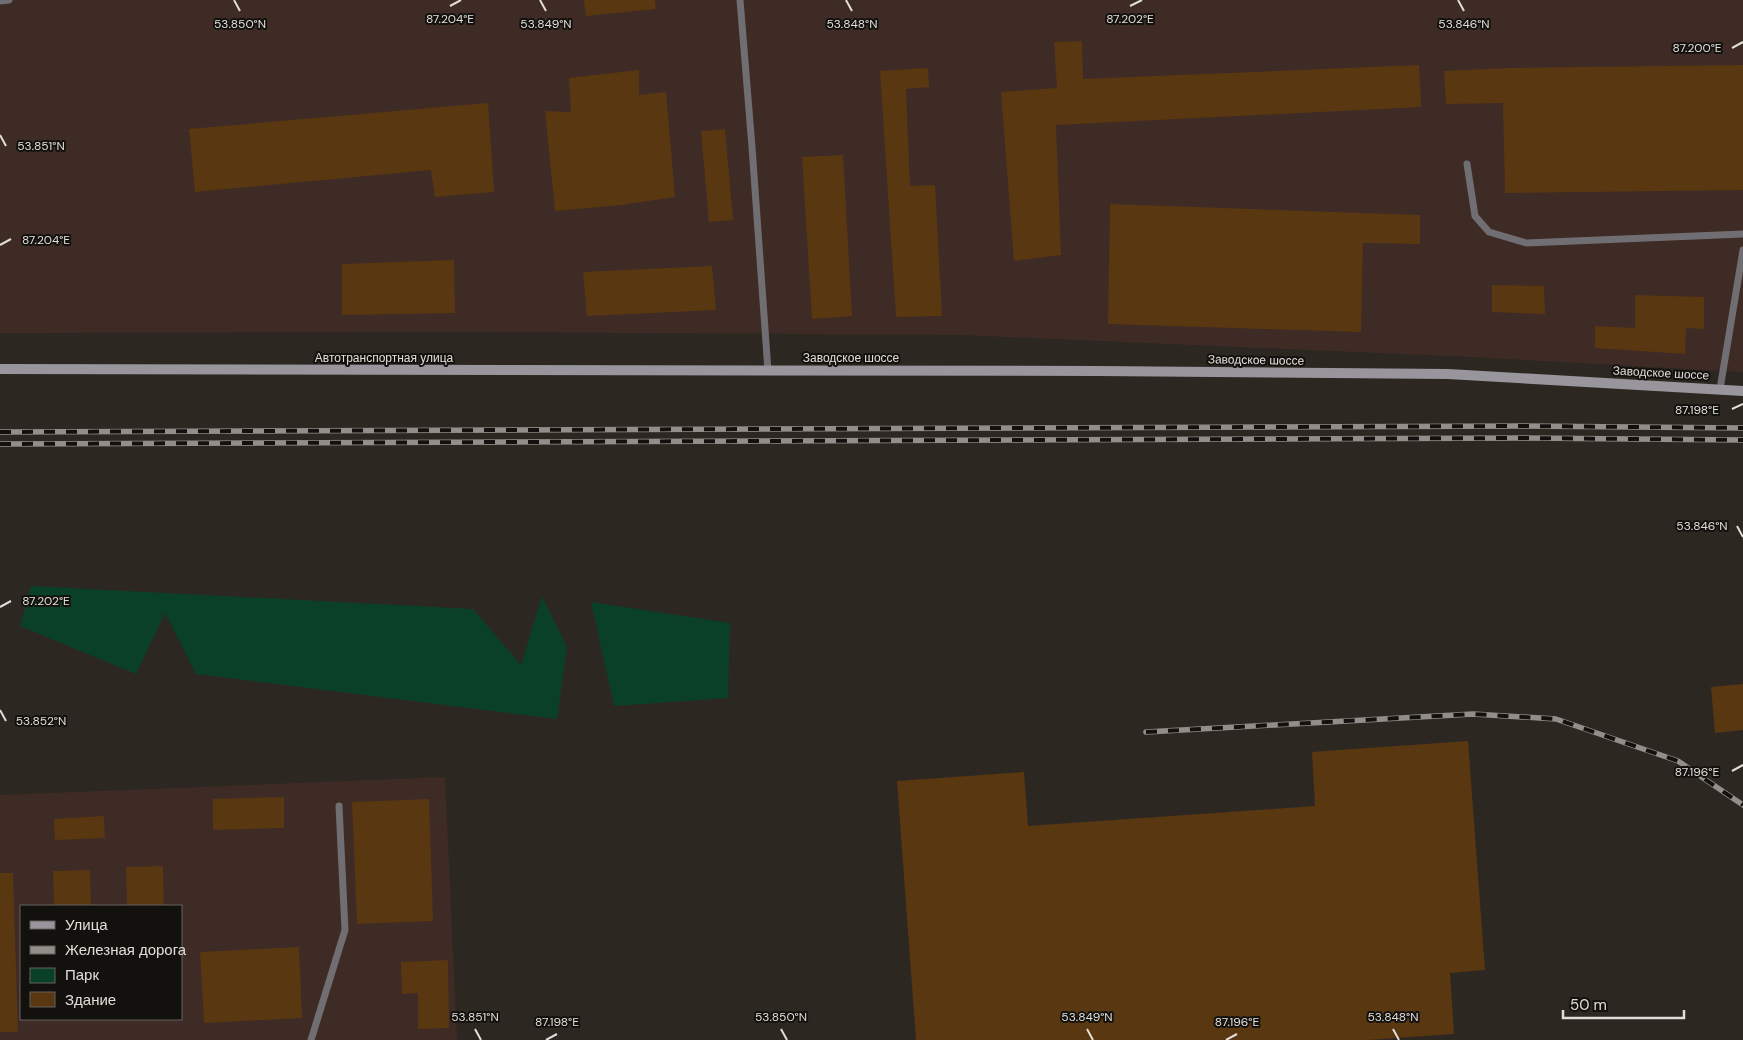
<svg xmlns="http://www.w3.org/2000/svg" width="1743" height="1040" viewBox="0 0 1743 1040" font-family="'DM Sans',sans-serif">
  <rect width="100%" height="100%" fill="#2d2722"/>
  <path fill="#3e2b25" fill-rule="evenodd" d="M0,0H1743V372L1470,357L962,335L452,332L0,333Z
    M445,777L457,1040H0V795ZM21,906H181V1019H21Z"/>
  <path fill="#0b4028" d="M31,586L473,609L521,665L542,596L567,647L557,719L196,674L165,613L136,674L20,626Z
    M591,602L730,623L728,698L614,706Z"/>
  <path fill="#593711" d="M584,0H655L656,9L586,16Z
    M1082,41L1083,79L1419,65L1421,107L1056,125L1061,255L1014,261L1001,92L1057,88L1054,42Z
    M1743,65V190L1505,193L1503,103L1446,104L1444,71L1509,68Z
    M928,68L929,87L906,89L910,186L935,185L942,316L896,317L880,71Z
    M639,70V95L666,92L675,197L621,205L555,211L545,111L571,112L569,78Z
    M488,103L494,192L435,197L431,170L195,192L189,129Z
    M725,129L733,220L709,222L701,131Z
    M843,155L852,316L812,319L802,157Z
    M1110,204L1420,215V244L1363,243L1361,332L1108,324Z
    M454,260L455,313L342,315V264Z
    M712,266L716,310L587,316L583,272Z
    M1492,285L1544,286L1545,314L1492,312Z
    M1635,295L1704,297V329L1686,328L1685,354L1595,348V326L1635,328Z
    M1743,684V730L1715,733L1711,687Z
    M1468,741L1485,970L1450,973L1454,1034L1368,1040H916L897,781L1024,772L1028,826L1315,806L1312,752Z
    M284,797V828L213,830V799Z
    M429,799L433,921L357,924L352,802Z
    M104,816L105,838L55,840L54,819Z
    M163,866L164,906H127L126,867Z
    M90,870L91,906H54L53,871Z
    M0,873H13L18,1032H0Z
    M299,947L302,1018L204,1023L200,952Z
    M448,960L449,1028L418,1029V993L402,994L401,962Z"/>
  <g fill="none" stroke-linecap="round" stroke-linejoin="round">
    <path stroke="#706e72" stroke-width="7" d="M740,0L752,147L768,371
      M0,1L9,0
      M1467,164L1475,216L1489,232L1526,243L1743,234
      M1720,389L1743,250
      M311,1040L345,930L339,806"/>
    <path stroke="#98969c" stroke-width="10" d="M0,369L1098,371L1448,374L1743,391"/>
    <g stroke="#938e8a" stroke-width="5.5">
      <path id="rail" d="M0,432L1524,426L1743,428
        M0,444L1524,438L1743,440
        M1146,732L1473,714L1556,719L1678,761L1743,805"/>
    </g>
    <use href="#rail" stroke="#13110e" stroke-width="4" stroke-dasharray="11" stroke-linecap="butt"/>
  </g>
  <path fill="none" stroke="#e1ddd9" stroke-width="2" d="M234,0L240,11M540,0L546,11M846,0L852,11M1458,0L1464,11M450,6L461,0M1130,6L1142,0M1732,48L1743,42M0,135L6,146M0,245L11,239M1732,409L1743,404M1737,526L1743,537M0,607L11,601M0,710L6,721M1732,771L1743,765M475,1029L481,1040M781,1029L787,1040M1087,1029L1093,1040M1393,1029L1399,1040M546,1040L557,1034M1226,1040L1237,1034"/>
  <g text-anchor="middle" stroke-width="4" stroke-linejoin="round" paint-order="stroke">
    <g font-size="12" fill="#e1ddd9" stroke="#13110e">
      <text x="384" y="362">Автотранспортная улица</text>
      <text x="851" y="362">Заводское шоссе</text>
      <text transform="translate(1256 360) rotate(1)" y="4">Заводское шоссе</text>
      <text transform="translate(1661 373) rotate(3)" y="4">Заводское шоссе</text>
    </g>
  </g>
  <g font-size="12" text-anchor="middle" fill="#e1ddd9" stroke="#13110e" stroke-width="4" stroke-linejoin="round" paint-order="stroke">
    <text x="1130" y="23">87.202°E</text>
    <text x="450" y="23">87.204°E</text>
    <text x="240" y="28">53.850°N</text>
    <text x="546" y="28">53.849°N</text>
    <text x="852" y="28">53.848°N</text>
    <text x="1464" y="28">53.846°N</text>
    <text x="1697" y="52">87.200°E</text>
    <text x="41" y="150">53.851°N</text>
    <text x="46" y="244">87.204°E</text>
    <text x="1697" y="414">87.198°E</text>
    <text x="1702" y="530">53.846°N</text>
    <text x="46" y="605">87.202°E</text>
    <text x="41" y="725">53.852°N</text>
    <text x="1697" y="776">87.196°E</text>
    <text x="475" y="1021">53.851°N</text>
    <text x="781" y="1021">53.850°N</text>
    <text x="1087" y="1021">53.849°N</text>
    <text x="1393" y="1021">53.848°N</text>
    <text x="557" y="1026">87.198°E</text>
    <text x="1237" y="1026">87.196°E</text>
  </g>
  <rect x="20" y="905" width="162" height="115" fill="#13110e" stroke="#65635f"/>
  <rect x="30" y="921" width="25" height="8" fill="#98969c" stroke="#65635f"/>
  <text x="65" y="930" font-size="15" fill="#e1ddd9">Улица</text>
  <rect x="30" y="946" width="25" height="8" fill="#938e8a" stroke="#65635f"/>
  <text x="65" y="955" font-size="15" fill="#e1ddd9">Железная дорога</text>
  <rect x="30" y="968" width="25" height="15" fill="#0b4028" stroke="#65635f"/>
  <text x="65" y="980" font-size="15" fill="#e1ddd9">Парк</text>
  <rect x="30" y="992" width="25" height="15" fill="#593711" stroke="#65635f"/>
  <text x="65" y="1005" font-size="15" fill="#e1ddd9">Здание</text>
  <path d="M1563 1010v8h121v-8" fill="none" stroke="#e1ddd9" stroke-width="2.5"/>
  <text x="1570" y="1010" font-size="15" fill="#e1ddd9" stroke="#13110e" stroke-width="4" paint-order="stroke">50 m</text>
</svg>
